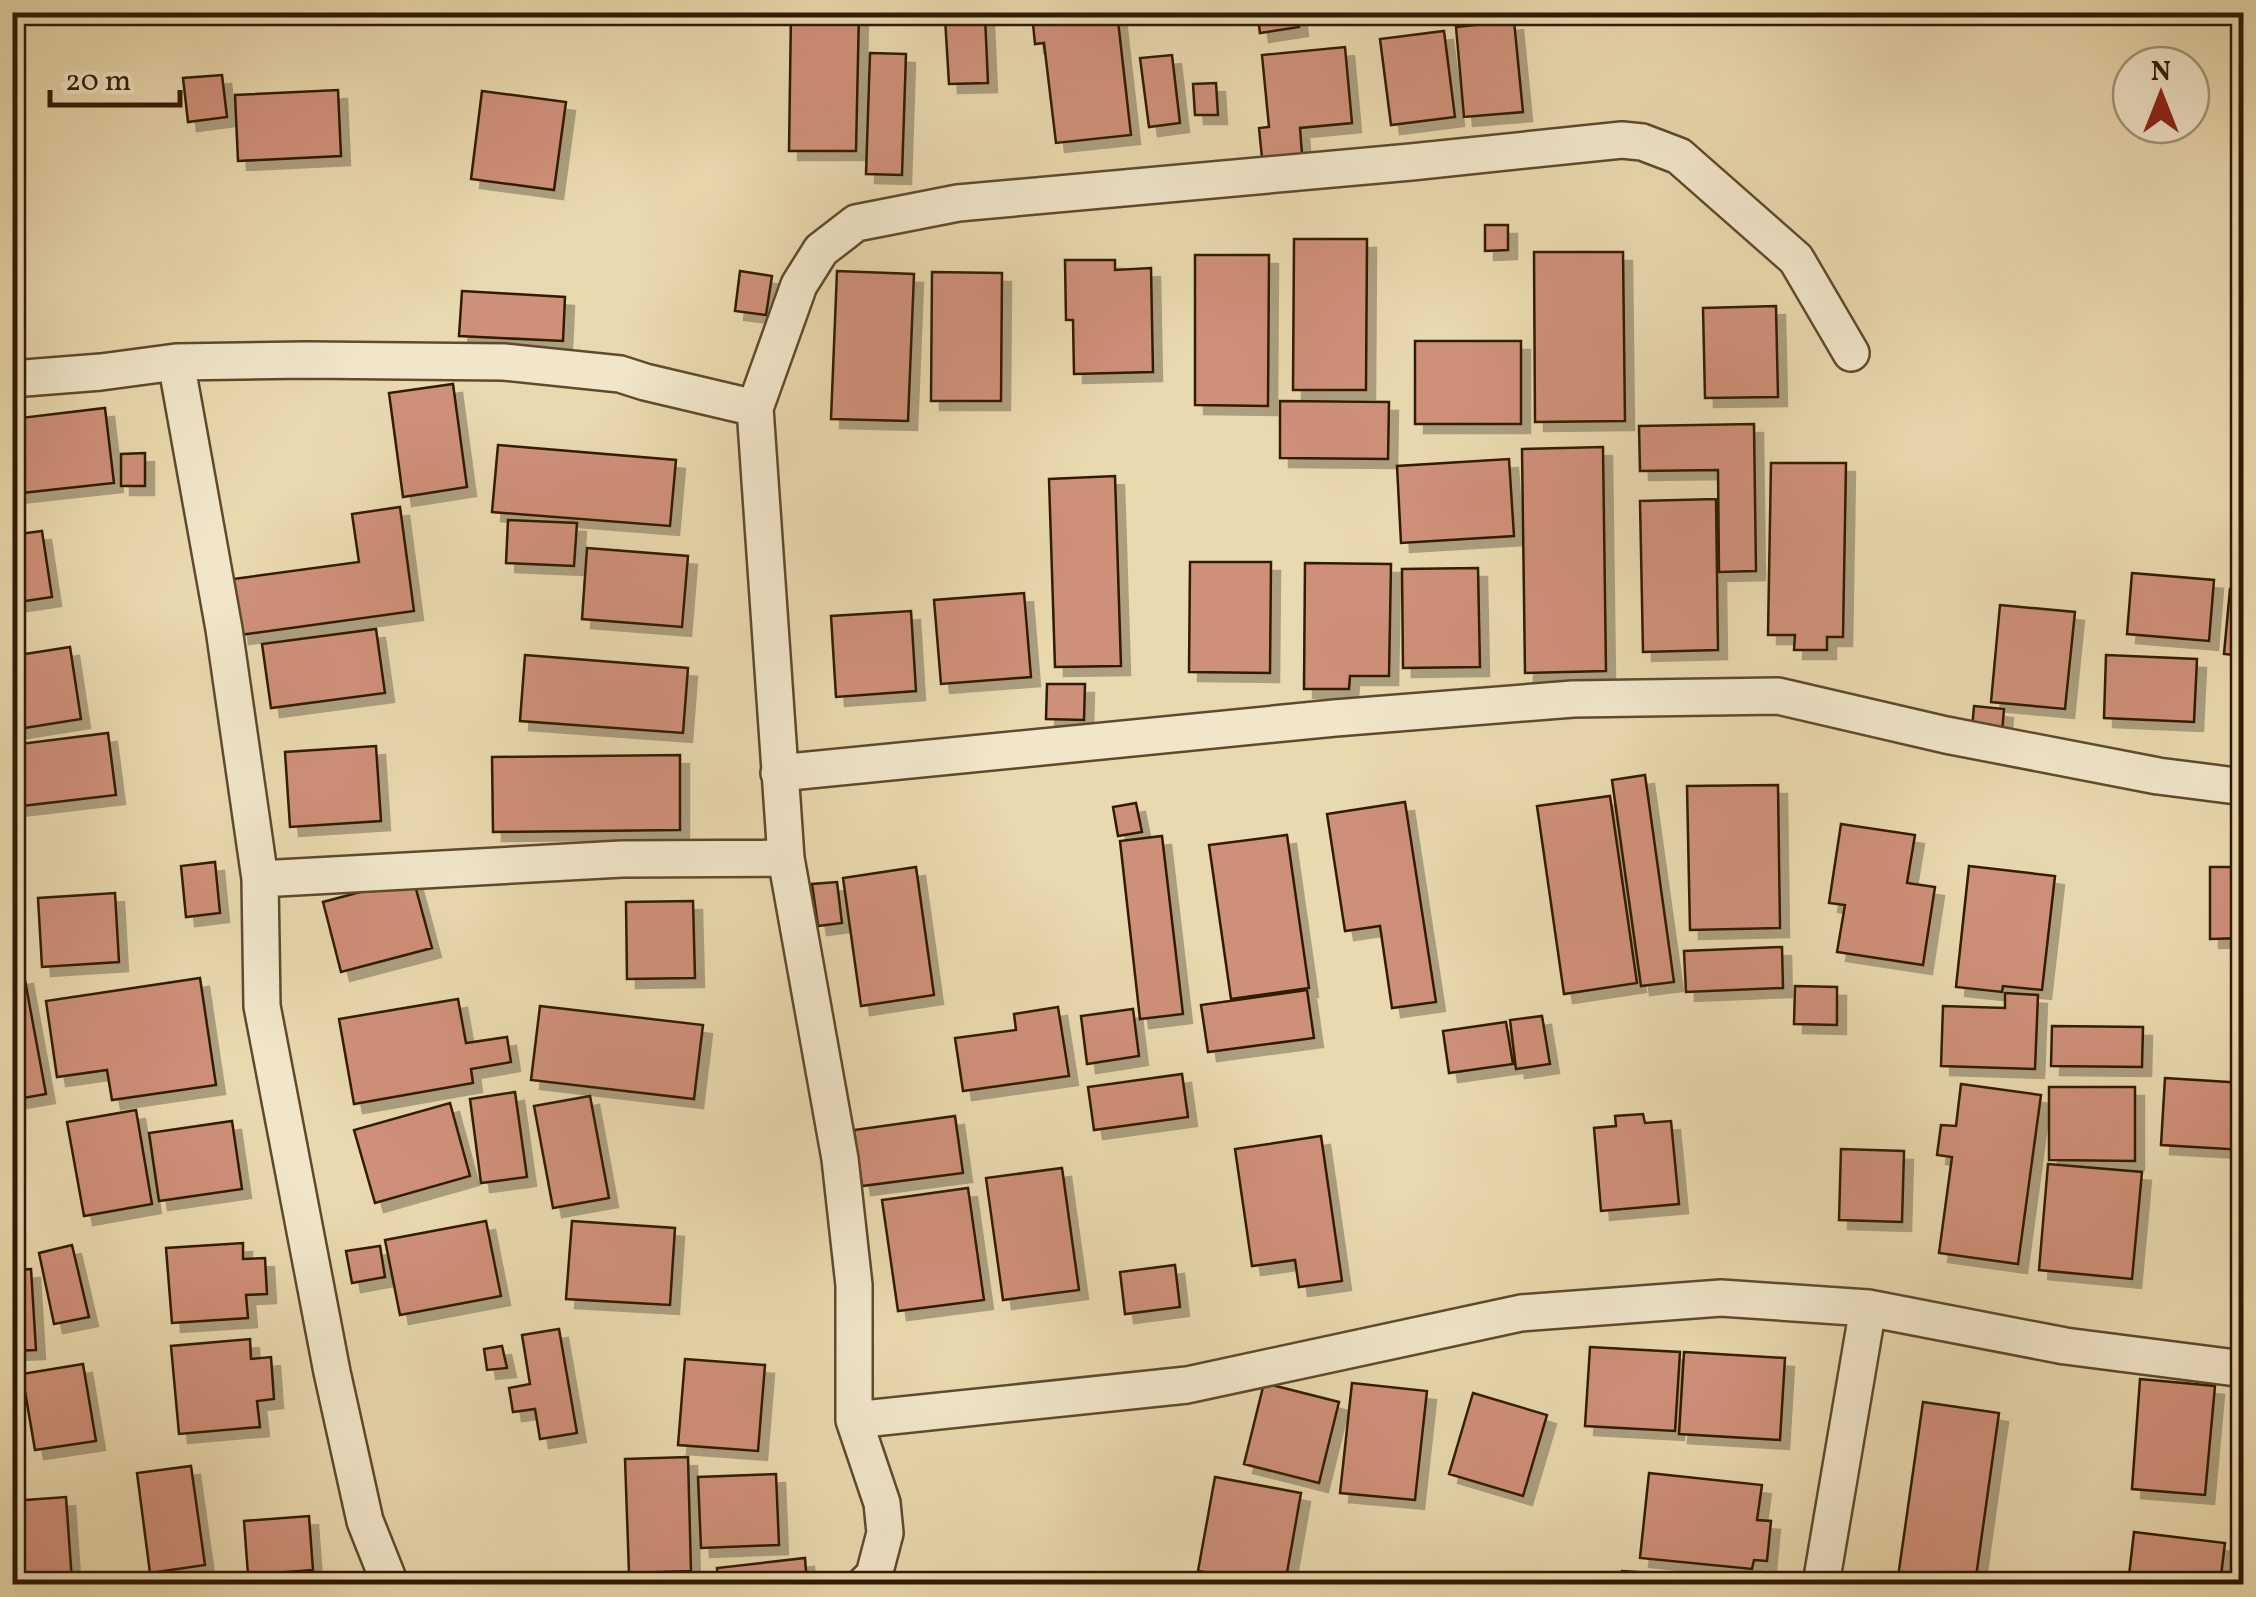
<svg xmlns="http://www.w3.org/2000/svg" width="2256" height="1597" viewBox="0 0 2256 1597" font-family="Vollkorn,serif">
  <defs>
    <filter id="shadow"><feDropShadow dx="9" dy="9" stdDeviation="0" flood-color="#0004"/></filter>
  </defs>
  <rect width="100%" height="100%" fill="#e9d9ae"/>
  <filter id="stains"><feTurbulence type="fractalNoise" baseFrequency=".002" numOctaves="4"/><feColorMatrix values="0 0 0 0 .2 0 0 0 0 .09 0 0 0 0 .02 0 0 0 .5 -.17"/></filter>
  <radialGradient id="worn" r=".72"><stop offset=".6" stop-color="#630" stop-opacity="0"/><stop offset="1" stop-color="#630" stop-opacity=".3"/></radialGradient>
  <path fill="#cf9079" stroke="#311b02" stroke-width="2.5" filter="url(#shadow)" d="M791,12H859L856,151H789Z
    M1117,12L1131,135L1056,143L1044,43L1035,44L1032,13Z
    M1257,12H1297L1299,27L1260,33Z
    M985,16L988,83L949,84L945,18Z
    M1514,21L1523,112L1464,117L1456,27Z
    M1444,31L1455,117L1391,125L1380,39Z
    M1345,47L1352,123L1300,128L1302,154L1262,158L1259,128L1269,127L1262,55Z
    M870,53L906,54L902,175L866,174Z
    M1172,55L1180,123L1149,127L1140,58Z
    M222,75L227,117L188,122L183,78Z
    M1216,83L1218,115H1195L1193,84Z
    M338,90L341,156L238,161L235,95Z
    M482,91L566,102L554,190L471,179Z
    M1485,225H1508V250L1485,251Z
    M1294,239H1367L1366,390H1293Z
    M1534,252H1623L1625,421L1535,422Z
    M1195,255H1269L1268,406L1195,405Z
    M1065,260H1115V270L1151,268L1153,372L1074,374L1073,320H1066Z
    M740,271L772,276L766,315L735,311Z
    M837,271L914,274L908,421L831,419Z
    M932,272L1002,273L1001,401H931Z
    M462,291L565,297L563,341L459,336Z
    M1776,306L1778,397L1705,398L1703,308Z
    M1415,341H1521V424H1415Z
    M453,384L467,487L403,497L389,393Z
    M1280,401L1389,402L1388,459L1280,458Z
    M105,408L114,483L12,494V419Z
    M1754,424L1756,571L1719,572L1718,470L1640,471L1639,426Z
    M498,445L676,460L670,526L492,512Z
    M1603,447L1606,671L1525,673L1522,449Z
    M145,453V486H121V454Z
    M1509,459L1514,536L1401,543L1397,466Z
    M1771,463H1846L1843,637H1827V650H1794L1795,635H1768Z
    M1115,476L1121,666L1055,667L1049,479Z
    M1716,499L1718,650L1643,652L1640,501Z
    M400,507L414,611L240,635L233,579L359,562L352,514Z
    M508,520L577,523L574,566L506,563Z
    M42,531L52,597L12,603V535Z
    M587,548L688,556L682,627L582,619Z
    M1190,562H1271L1270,673L1189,672Z
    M1305,563L1391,564L1389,676H1350L1349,689H1304Z
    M1478,568L1480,667L1403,668L1402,569Z
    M2132,573L2214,580L2209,641L2127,634Z
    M2230,589L2244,590V656L2224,654Z
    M1024,593L1031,677L941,684L934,600Z
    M2000,605L2075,612L2065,709L1991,702Z
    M911,611L916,691L836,697L831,616Z
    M376,629L385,693L271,708L262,644Z
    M70,647L81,719L12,730V656Z
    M525,655L688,668L683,733L520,721Z
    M2106,655L2197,659L2194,722L2104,718Z
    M1047,684H1085L1084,720L1046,719Z
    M1974,706L2004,709L2002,733L1972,730Z
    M108,733L116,795L13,807L12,745Z
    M376,746L381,821L290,827L285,752Z
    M680,755V830L493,832L492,757Z
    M1645,775L1674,982L1641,986L1612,780Z
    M1778,785L1780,928L1690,930L1687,786Z
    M1610,796L1637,983L1564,994L1537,806Z
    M1405,802L1436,1002L1392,1008L1380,926L1345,931L1327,814Z
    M1136,803L1142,832L1118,836L1113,807Z
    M1841,824L1915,835L1907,883L1935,887L1923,965L1837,952L1845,905L1829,903Z
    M1287,835L1309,988L1231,999L1209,845Z
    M1162,836L1183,1014L1140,1019L1120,841Z
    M215,862L220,913L186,917L181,866Z
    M1969,866L2055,876L2042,990L2003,986L2002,992L1956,987Z
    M916,867L934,995L861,1006L843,878Z
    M2210,867H2244V938L2210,939Z
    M413,878L432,948L341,972L323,902Z
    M837,882L842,923L818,926L812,884Z
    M115,893L119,962L42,967L38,898Z
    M693,901L695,978L627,979L626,902Z
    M1782,947L1783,988L1686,992L1684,951Z
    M24,975L46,1094L12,1100V977Z
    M200,978L216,1085L112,1100L107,1070L57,1077L46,1001Z
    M1795,986L1837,987V1025L1794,1024Z
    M1307,990L1314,1038L1208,1052L1201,1005Z
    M2005,993L2038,995L2035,1069L1941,1066L1943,1006L2005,1008Z
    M458,999L466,1043L507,1037L511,1062L471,1069L473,1083L354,1104L339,1019Z
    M540,1006L703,1025L694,1099L531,1080Z
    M1058,1007L1069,1076L963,1091L955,1038L1016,1030L1014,1014Z
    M1133,1009L1139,1056L1087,1064L1081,1016Z
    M1542,1016L1550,1064L1516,1069L1510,1020Z
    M1506,1022L1513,1064L1449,1073L1443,1031Z
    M2052,1026L2143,1027L2142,1067L2051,1066Z
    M1182,1074L1188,1117L1094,1130L1088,1087Z
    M2165,1078L2244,1083V1150L2161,1145Z
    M1961,1084L2041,1095L2018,1264L1939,1253L1952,1157L1937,1155L1941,1125L1956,1126Z
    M2049,1087H2135V1161L2049,1160Z
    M515,1092L527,1177L481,1183L470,1099Z
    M590,1096L609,1198L553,1208L534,1106Z
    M450,1103L470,1176L375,1203L354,1130Z
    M136,1110L152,1204L84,1216L67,1122Z
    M1643,1114L1645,1123L1671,1121L1679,1204L1601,1211L1594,1128L1616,1126L1615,1116Z
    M955,1116L963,1173L862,1186L854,1130Z
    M232,1121L242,1189L159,1201L149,1133Z
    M1321,1136L1342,1281L1299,1287L1295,1260L1252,1266L1235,1149Z
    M1841,1149L1904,1151L1902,1222L1839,1220Z
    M2048,1164L2142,1172L2132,1279L2039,1270Z
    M1062,1168L1079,1290L1003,1300L986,1178Z
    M968,1188L984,1300L898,1311L882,1200Z
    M486,1221L501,1296L400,1315L385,1240Z
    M572,1221L675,1228L670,1305L566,1299Z
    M243,1243V1259L265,1258L267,1294L246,1295L248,1318L172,1323L166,1248Z
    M72,1245L89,1317L54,1324L39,1253Z
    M380,1246L385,1277L352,1283L346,1251Z
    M1175,1265L1180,1307L1125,1314L1120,1272Z
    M31,1269L36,1350L12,1351V1270Z
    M559,1329L577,1433L540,1439L535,1409L513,1412L509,1388L530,1384L522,1335Z
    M250,1339L251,1359L271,1357L274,1399L257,1401L260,1427L179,1434L171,1346Z
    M502,1346L507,1368L487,1370L484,1349Z
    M1590,1347L1680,1352L1675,1431L1585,1426Z
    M1684,1352L1785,1358L1780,1440L1679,1434Z
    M685,1359L765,1365L758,1451L678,1445Z
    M83,1364L96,1441L35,1450L22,1374Z
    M2140,1379L2215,1386L2205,1495L2132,1489Z
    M1264,1383L1339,1402L1319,1483L1244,1464Z
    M1352,1383L1427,1391L1415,1500L1340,1493Z
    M1473,1393L1547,1415L1523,1496L1449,1474Z
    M1923,1402L1999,1413L1975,1584H1897Z
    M688,1457L691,1571L629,1573L625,1459Z
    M191,1466L205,1565L150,1573L137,1473Z
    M1649,1473L1762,1485L1757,1520L1771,1521L1767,1561L1754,1560L1752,1569L1640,1558Z
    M776,1474L779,1545L701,1548L698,1477Z
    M1215,1477L1301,1493L1285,1584H1270L1198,1571Z
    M66,1497L72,1581L12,1584V1501Z
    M309,1516L313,1570L248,1575L244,1521Z
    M2134,1532L2225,1543L2220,1584H2128Z
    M805,1558L807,1584H718L717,1568Z
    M1622,1571L1735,1579L1734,1584H1620Z"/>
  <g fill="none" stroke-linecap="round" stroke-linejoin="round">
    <g stroke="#5f4a2d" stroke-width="40">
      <path id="minor" d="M176,362L224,629L260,879L262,1006L332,1372L365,1521L390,1584
        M12,379L101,372L176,362L307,360L504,362L620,374L645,382L755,408
        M779,773L1335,718L1573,699L1778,696L1946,735L2158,776L2244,787
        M260,879L622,859L786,858
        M854,1420L1187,1385L1521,1313L1721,1298L1868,1308L2065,1346L2244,1369
        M865,1584L874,1575L885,1533L882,1503L854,1420V1285L840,1159L786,858L755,408L799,285L821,250L856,223L958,203L1411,162L1622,140L1642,142L1679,156L1796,259L1851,353
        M1821,1584L1868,1308"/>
    </g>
    <use href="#minor" stroke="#f1e6ca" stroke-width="35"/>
  </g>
  <rect width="2256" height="1597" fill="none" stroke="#e9d9ae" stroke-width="50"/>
  <rect x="15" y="15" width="2226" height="1567" fill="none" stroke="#311b02" stroke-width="5"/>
  <rect x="25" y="25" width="2206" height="1547" fill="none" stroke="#311b02" stroke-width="2.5"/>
  <g transform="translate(2161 95)"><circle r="48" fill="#f1e6ca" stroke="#a4957a" stroke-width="2.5"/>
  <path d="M0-8L18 38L0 25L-18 38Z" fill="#8f2418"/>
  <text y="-15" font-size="28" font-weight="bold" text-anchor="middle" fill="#311b02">N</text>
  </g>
  <path d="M50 90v15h130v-15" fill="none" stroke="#311b02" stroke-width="5"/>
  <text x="65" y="90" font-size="30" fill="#311b02" stroke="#f1e6ca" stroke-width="8" paint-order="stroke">20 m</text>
  <rect width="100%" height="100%" filter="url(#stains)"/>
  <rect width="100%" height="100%" fill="url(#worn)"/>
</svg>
